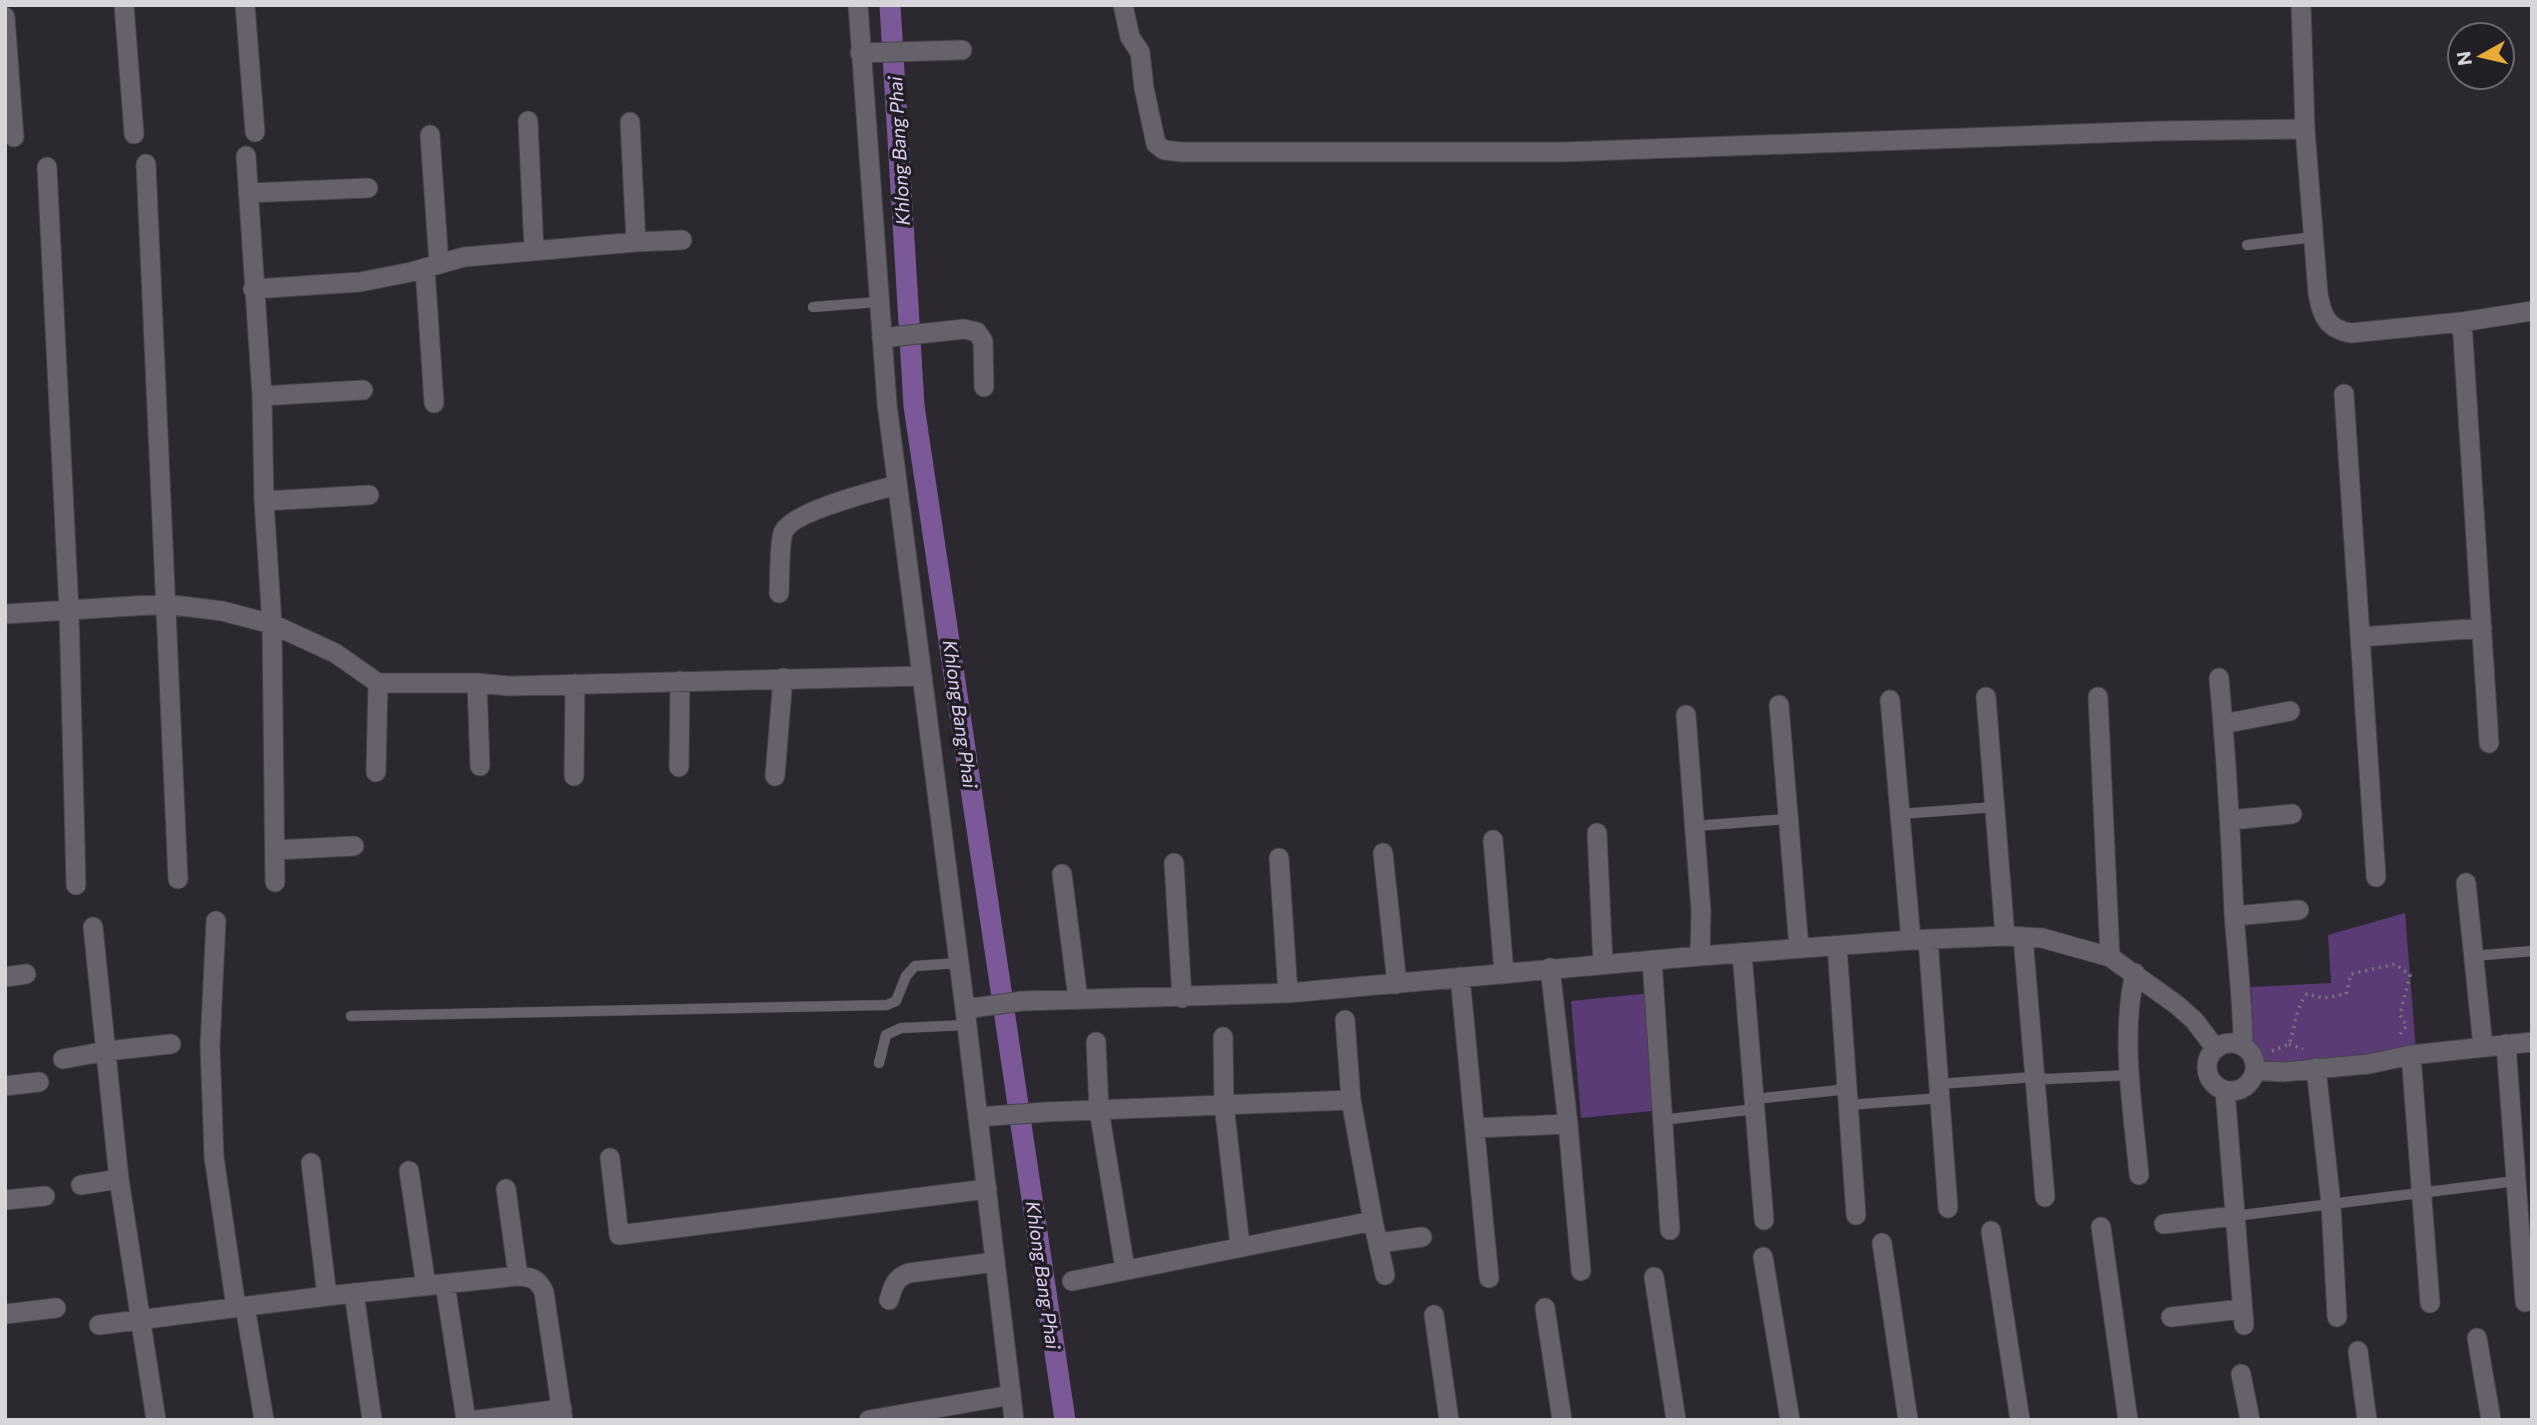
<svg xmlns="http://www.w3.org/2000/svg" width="2537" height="1425" viewBox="0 0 2537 1425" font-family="Commissioner,sans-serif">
  <rect width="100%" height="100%" fill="#2c2830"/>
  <path fill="#5a3b76" d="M2405,913L2417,1063L2279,1076L2254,1056L2251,987L2331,983L2328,935Z
    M1651,993L1662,1110L1581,1118L1571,1001Z"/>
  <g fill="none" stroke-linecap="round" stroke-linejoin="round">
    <path stroke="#7b5999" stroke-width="21" d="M890,5L914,406L1065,1420"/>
    <g stroke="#47434a" stroke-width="11">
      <path id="service" d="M2247,245L2314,237
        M813,307L878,302
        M1900,814L1995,807
        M1695,826L1788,819
        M2473,956L2532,951
        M351,1016L887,1005L896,1001L906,976L915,966L959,963
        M879,1063L886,1035L901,1028L967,1025
        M1939,1084L2034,1077L2048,1079L2130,1075
        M1755,1099L1848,1089
        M1848,1105L1941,1098
        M1662,1120L1755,1109
        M2235,1216L2516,1181"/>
    </g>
    <g stroke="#47434a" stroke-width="21">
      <path id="minor" d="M124,5L134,134
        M245,5L255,132
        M1123,5L1130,37L1140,52L1144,88L1156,144L1164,150L1182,152H1563L2159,131L2305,129
        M2301,5L2305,129L2318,294C2322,316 2327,329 2351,333L2462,322L2532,311
        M5,17L14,137
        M860,53L962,50
        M528,121L534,250
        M630,122L636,242
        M430,135L439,264
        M246,156L262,396L264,501L272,624L275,882
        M146,164L178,879
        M47,167L69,610L76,885
        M248,193L368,188
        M425,268L434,403
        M253,289L360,282L411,272L464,257L636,242L682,240
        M2462,322L2489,743
        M882,338L964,329L977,332L983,341L984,387
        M2344,394L2376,877
        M262,396L363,390
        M264,501L369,495
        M779,593C780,578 779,546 783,533C790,512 875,491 897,485
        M5,614L165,604L222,611L272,624L335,653L378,683H477L509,686L922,676
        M2360,637L2482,628
        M2219,678C2226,756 2231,834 2234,913C2237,957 2243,1001 2243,1046
        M477,683L480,766
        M1986,697L2005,936
        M2098,697L2110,957
        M1890,700L1911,940
        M1779,705L1799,948
        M1686,715L1701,911L1700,956
        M2223,724L2290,711
        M679,767L680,681
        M376,772L378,683
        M574,776L575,684
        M775,776L783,678
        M2231,820L2292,814
        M1597,833L1603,964
        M1493,840L1504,973
        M275,850L354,846
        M1383,853L1397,984
        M1279,858L1288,993
        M1174,863L1182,998
        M1062,874L1078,999
        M2466,883L2483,1046
        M2235,916L2299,910
        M216,921L210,1045L214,1157L236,1307
        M93,927L119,1179L156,1420
        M2023,937L2045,1197
        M1928,939L1948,1208
        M1837,946L1856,1215
        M1742,953L1764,1220
        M1652,960L1670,1230
        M1550,968L1568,1124L1581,1271
        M2135,973C2120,1038 2133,1109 2139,1175
        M5,977L26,974
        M1460,977L1489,1278
        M965,1009L1022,1001L1288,993L1700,956L1911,940L2005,936L2042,938L2110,957L2177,1005L2194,1020L2216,1049
        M1345,1020L1351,1100L1373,1221L1385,1275
        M1223,1037L1224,1104L1240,1246
        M1096,1042L1099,1110L1125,1269
        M2207 1067a24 24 0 1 1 48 0a24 24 0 1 1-48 0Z
        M2506,1044L2525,1302
        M2411,1055L2430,1303
        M63,1059L107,1051L171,1044
        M2316,1068L2331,1204L2337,1317
        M2256,1070L2283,1072L2369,1064L2411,1055L2532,1042
        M5,1086L39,1082
        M2225,1090L2244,1325
        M978,1117L1046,1112L1351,1100
        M1475,1128L1568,1124
        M610,1158L619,1235L987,1189
        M311,1163L327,1296
        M409,1171L426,1286
        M81,1185L119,1179
        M506,1189L518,1276
        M5,1200L45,1196
        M2164,1224L2234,1216
        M2101,1227L2128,1420
        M1991,1231L2020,1420
        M1379,1243L1422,1237
        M1882,1243L1908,1420
        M1763,1257L1790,1420
        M1654,1277L1676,1420
        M1072,1281L1373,1221
        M445,1284L466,1420
        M354,1293L372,1420
        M889,1300C893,1286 895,1278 909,1273L995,1262
        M245,1306L264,1420
        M1545,1308L1562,1420
        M5,1314L56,1308
        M1434,1315L1449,1420
        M2171,1317L2242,1309
        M99,1325L327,1296L518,1276C532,1277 538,1279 544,1292L563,1420
        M2477,1338L2491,1420
        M2358,1351L2367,1420
        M2241,1374L2250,1420
        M477,1420L562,1409
        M869,1420L1011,1395"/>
    </g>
    <g stroke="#47434a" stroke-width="21">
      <path id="tertiary" d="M858,5L887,404L965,1009L1014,1420"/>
    </g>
    <path stroke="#78747b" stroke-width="3.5" stroke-dasharray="2 5" stroke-linecap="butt" d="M2289,1044L2303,1049
      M2272,1051L2289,1044C2296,1026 2295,1008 2307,994L2323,998L2346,994L2351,974L2395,964L2410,975L2400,1015L2407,1026L2397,1037"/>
    <use href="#service" stroke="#66616b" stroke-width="10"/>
    <use href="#minor" stroke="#66616b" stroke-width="19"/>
    <use href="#tertiary" stroke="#66616b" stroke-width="19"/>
  </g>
  <g text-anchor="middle" stroke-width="7" stroke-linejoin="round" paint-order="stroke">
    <g font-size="19" font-style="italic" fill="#e1cff4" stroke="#221e26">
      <text transform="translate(899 151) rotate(-93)" y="7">Khlong Bang Phai</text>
      <text transform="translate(960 714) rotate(82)" y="7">Khlong Bang Phai</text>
      <text transform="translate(1043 1275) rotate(82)" y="7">Khlong Bang Phai</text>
    </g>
  </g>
  <rect width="2537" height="1425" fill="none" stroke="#d7d4da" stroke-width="14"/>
  <g transform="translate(2481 56) rotate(262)"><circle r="33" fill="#221e26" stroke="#6a676e" stroke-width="2"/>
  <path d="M0-5L12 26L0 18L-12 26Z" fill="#e7ac37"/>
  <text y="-10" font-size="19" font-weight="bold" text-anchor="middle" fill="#d7d4da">N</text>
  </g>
</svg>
